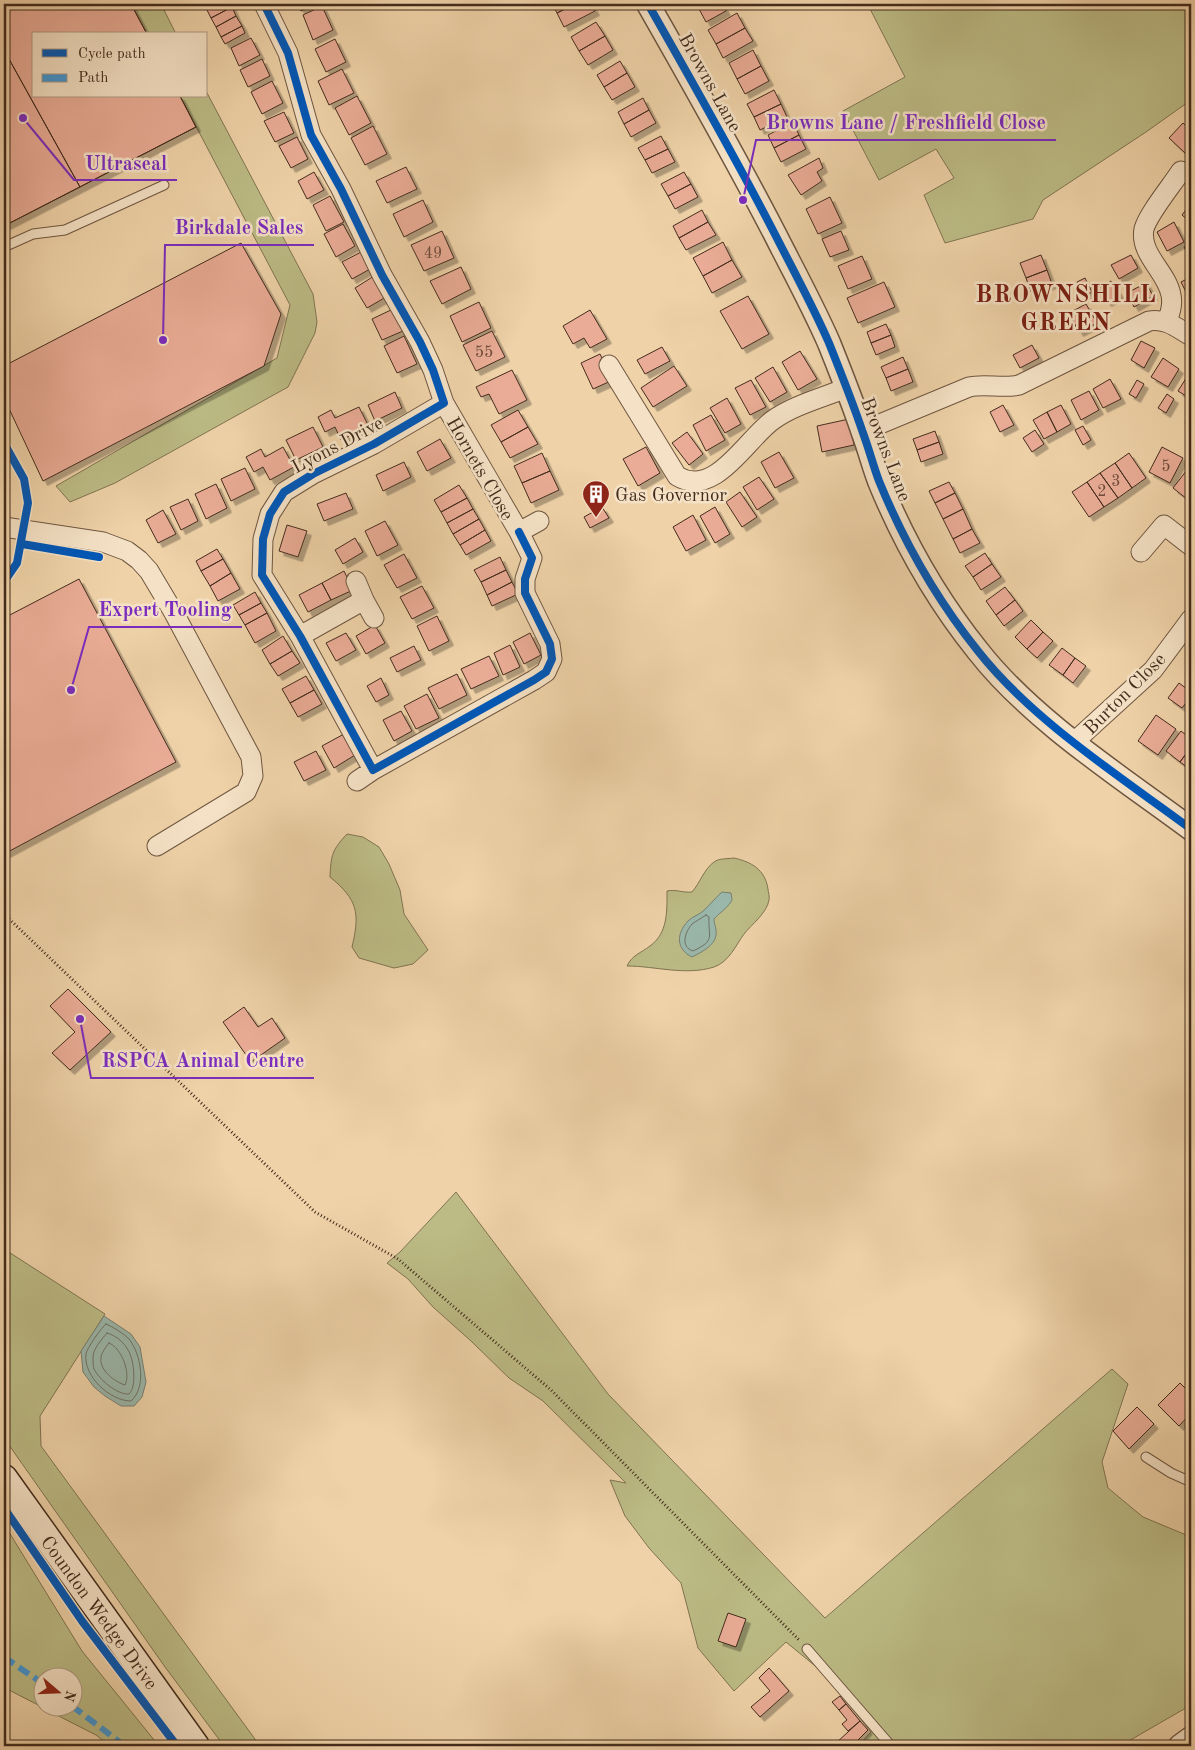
<svg xmlns="http://www.w3.org/2000/svg" width="1195" height="1750" viewBox="0 0 1195 1750" font-family="'Old Standard TT',serif">
  <defs>
    <filter id="shadow"><feDropShadow dx="4.5" dy="4.5" stdDeviation="0" flood-color="#0004"/></filter>
  </defs>
  <rect width="100%" height="100%" fill="#efd2a8"/>
  <filter id="stains"><feTurbulence type="fractalNoise" baseFrequency=".004" numOctaves="4"/><feColorMatrix values="0 0 0 0 .2 0 0 0 0 .09 0 0 0 0 .02 0 0 0 .5 -.17"/></filter>
  <radialGradient id="worn" r=".72"><stop offset=".6" stop-color="#630" stop-opacity="0"/><stop offset="1" stop-color="#630" stop-opacity=".3"/></radialGradient>
  <path fill="#bcbb85" stroke="#807451" d="M131,4H161L176,34H147Z
    M870,4H1191V100L1146,132L1043,200L1033,219L945,243L924,195L954,178L936,149L879,180L843,111L905,77L868,5Z
    M206,91L313,294L317,322L315,333L288,387L115,483L70,502L56,486L277,358L290,305L180,96H206Z
    M347,834L363,837L379,847L389,864L400,890L404,914L428,950L413,964L394,968L359,958L352,947C360,913 358,900 330,877C331,855 332,850 347,834Z
    M734,858C751,862 765,869 768,889C768,892 770,897 769,900C767,913 752,924 744,934C736,945 729,962 714,967C686,976 655,966 627,966C632,955 641,953 650,946C668,933 667,911 667,891C676,889 683,893 692,892C700,883 704,869 714,862C719,858 728,859 734,858Z
    M456,1192L608,1394L825,1618L1112,1369L1128,1384L1102,1462L1108,1488L1143,1517L1191,1537V1705L1127,1742L1115,1746H858L871,1732L825,1674L786,1642L734,1691L698,1648L681,1583L649,1548L625,1516L610,1480L626,1483L543,1401L509,1378L471,1341L433,1307L408,1279L387,1263L400,1252Z
    M4,1249L105,1314L40,1416L41,1446L260,1746H224L165,1667L4,1438Z
    M4,1524L82,1651L159,1746H110L96,1735L43,1708H72V1678H42V1707L9,1690L4,1693Z"/>
  <path fill="#9ab7ab" stroke="#777f72" d="M722,892L731,893L732,900C727,909 720,912 714,919C714,924 716,927 716,931C718,944 702,952 692,957C676,949 676,934 688,921C692,917 698,915 702,912C709,906 715,898 722,892Z
    M104,1316L131,1334L140,1347L146,1382L142,1397L134,1406H121L105,1396L94,1387L83,1372L81,1351Z"/>
  <g fill="none" stroke-linecap="round" stroke-linejoin="round">
    <path stroke="#6e7264" stroke-width="1" d="M706,915L709,917C708,938 716,940 693,951C680,947 685,932 692,924C696,921 702,918 706,915Z
      M106,1324C113,1327 123,1333 129,1339C141,1354 147,1387 131,1401C110,1401 83,1376 86,1354C87,1348 101,1328 106,1324Z
      M107,1333C115,1335 124,1342 128,1350C134,1359 137,1387 129,1394C117,1395 99,1379 94,1369C93,1366 93,1360 93,1357C93,1349 102,1339 107,1333Z
      M109,1343C122,1348 131,1374 125,1385C115,1382 99,1370 101,1358C101,1353 106,1347 109,1343Z"/>
  </g>
  <path fill="#eaac96" stroke="#432c1d" filter="url(#shadow)" d="M15,4H131L147,34H34V96H180L196,127L80,187L4,50V9Z
    M20,4H131L147,34H34V96H180L196,127L4,226V12Z
    M209,4H230L232,7L211,18L205,6Z
    M297,4H316L301,11Z
    M552,4H575L557,13Z
    M575,4H591L595,11L564,27L557,13Z
    M704,4H722L726,11L706,22L698,7Z
    M322,6L333,30L313,40L303,15Z
    M232,7L236,16L216,27L211,18Z
    M737,13L745,28L716,44L708,30Z
    M236,16L242,26L221,37L216,27Z
    M596,22L605,36L579,51L571,37Z
    M242,26L245,33L225,44L221,37Z
    M745,28L753,41L723,58L716,44Z
    M605,36L613,50L588,65L579,51Z
    M251,38L260,55L239,66L231,48Z
    M335,39L346,62L326,72L315,49Z
    M4,50L80,187L4,226Z
    M753,50L761,66L737,79L729,63Z
    M262,59L270,76L248,87L240,70Z
    M620,61L627,73L604,87L597,75Z
    M761,66L769,81L745,94L737,79Z
    M342,69L354,93L329,105L318,81Z
    M627,73L635,87L612,100L604,87Z
    M272,81L283,103L262,114L251,92Z
    M774,90L781,104L754,117L747,104Z
    M357,96L371,123L349,135L335,108Z
    M643,98L649,110L624,124L618,112Z
    M781,104L787,117L760,130L754,117Z
    M649,110L656,123L631,137L624,124Z
    M284,112L294,133L275,142L264,121Z
    M793,122L799,135L774,148L768,135Z
    M1183,123L1191,131V146L1185,153L1169,138Z
    M373,126L387,154L365,165L351,138Z
    M799,135L806,149L781,162L774,148Z
    M661,136L668,149L645,160L638,148Z
    M297,137L308,159L291,168L279,146Z
    M668,149L675,162L652,173L645,160Z
    M819,158L823,168L817,172L822,181L801,195L788,175Z
    M406,167L417,189L387,203L376,181Z
    M314,172L324,190L307,199L298,181Z
    M684,172L691,184L668,196L661,184Z
    M691,184L698,197L675,209L668,196Z
    M330,196L344,222L326,231L313,205Z
    M830,197L842,223L818,234L806,209Z
    M423,200L433,222L404,237L393,214Z
    M1191,203V223L1182,215Z
    M702,210L708,222L679,238L673,226Z
    M708,222L716,235L686,250L679,238Z
    M1174,222L1184,242L1167,251L1157,232Z
    M343,224L355,246L336,257L324,234Z
    M442,231L454,258L424,271L411,245Z
    M841,231L849,250L830,257L822,239Z
    M723,242L732,260L703,276L693,258Z
    M241,243L281,314L264,366L43,481L4,398V366Z
    M1191,244V260L1184,247Z
    M363,251L372,268L352,279L342,262Z
    M1041,255L1047,270L1026,278L1020,263Z
    M1131,255L1138,268L1119,279L1111,265Z
    M862,256L872,279L848,289L838,266Z
    M732,260L742,277L712,293L703,276Z
    M461,267L471,289L442,304L430,281Z
    M1047,270L1052,284L1031,292L1026,278Z
    M374,276L386,297L367,308L355,288Z
    M1191,277V292L1187,294L1181,282Z
    M1085,278L1092,292L1085,296L1077,282Z
    M1111,281L1120,295L1107,302L1099,288Z
    M884,282L895,307L858,323L847,298Z
    M1146,283L1153,296L1134,307L1127,293Z
    M748,296L769,334L742,349L720,311Z
    M479,302L491,328L462,342L450,316Z
    M1086,304L1097,323L1079,332L1069,313Z
    M393,309L403,331L382,340L372,319Z
    M590,310L607,339L590,348L584,338L573,344L563,326Z
    M886,324L891,335L871,343L867,332Z
    M492,331L505,357L476,371L463,345Z
    M891,335L895,347L876,355L871,343Z
    M404,336L417,364L397,373L384,346Z
    M1141,341L1155,348L1144,368L1131,360Z
    M1032,345L1039,358L1020,368L1013,355Z
    M662,347L670,361L645,374L637,360Z
    M800,351L817,379L798,390L782,362Z
    M600,354L613,380L593,389L581,363Z
    M903,357L908,369L886,378L881,367Z
    M1163,358L1179,369L1168,387L1151,377Z
    M674,366L687,386L653,407L641,388Z
    M773,367L787,392L770,402L755,378Z
    M908,369L913,382L891,391L886,378Z
    M512,370L527,400L499,414L489,394L481,397L476,387Z
    M1190,372L1191,373V399L1178,391Z
    M1110,379L1121,399L1103,408L1093,389Z
    M751,380L766,407L750,415L735,388Z
    M1137,380L1144,384L1136,398L1129,394Z
    M1089,391L1099,410L1081,420L1071,400Z
    M395,392L402,408L375,421L368,405Z
    M1167,394L1174,399L1166,413L1158,408Z
    M727,398L741,424L725,433L710,408Z
    M1003,405L1014,425L1000,432L990,412Z
    M1061,405L1071,424L1057,432L1047,412Z
    M359,407L369,427L341,440L335,427L325,432L318,417L331,410L335,418Z
    M518,410L528,427L501,442L491,425Z
    M1191,411V426L1185,423Z
    M1047,412L1057,432L1044,439L1033,420Z
    M711,415L725,440L706,451L693,425Z
    M849,419L854,445L822,452L817,426Z
    M1083,426L1091,440L1083,445L1075,430Z
    M313,427L323,447L296,460L286,440Z
    M528,427L538,444L510,458L501,442Z
    M1035,430L1044,444L1032,452L1023,438Z
    M935,431L939,442L917,450L913,439Z
    M687,432L703,454L689,465L672,443Z
    M440,439L451,458L427,471L417,452Z
    M939,442L943,454L921,462L917,450Z
    M283,447L294,467L270,480L263,467L254,472L246,457L261,449L265,457Z
    M646,447L660,473L638,486L623,459Z
    M1162,447L1183,458L1170,483L1149,472Z
    M779,452L794,478L775,488L761,462Z
    M542,453L550,471L522,483L514,466Z
    M1129,453L1146,478L1132,488L1115,463Z
    M404,462L411,477L383,491L376,475Z
    M1115,463L1132,488L1118,498L1100,473Z
    M1190,466L1191,494L1187,499L1173,488Z
    M245,468L255,489L231,501L221,479Z
    M550,471L559,490L531,503L522,483Z
    M1100,473L1118,498L1104,507L1087,482Z
    M759,477L774,499L757,510L743,487Z
    M949,482L955,493L935,503L929,491Z
    M1087,482L1104,507L1089,517L1072,492Z
    M216,484L227,508L206,519L195,494Z
    M459,485L467,498L441,512L434,500Z
    M740,492L757,517L742,527L726,502Z
    M346,493L353,509L324,521L317,504Z
    M955,493L963,509L943,519L935,503Z
    M467,498L473,509L447,523L441,512Z
    M188,499L198,521L181,530L170,507Z
    M602,507L609,518L590,528L584,517Z
    M715,507L730,534L715,543L700,516Z
    M473,509L479,519L453,534L447,523Z
    M963,509L972,529L953,539L943,519Z
    M163,510L176,534L158,543L146,520Z
    M693,515L706,540L686,551L673,527Z
    M479,519L485,530L460,545L453,534Z
    M385,521L398,545L377,556L365,531Z
    M287,525L307,531L298,557L279,551Z
    M972,529L980,543L960,553L953,539Z
    M485,530L491,541L466,555L460,545Z
    M355,538L363,552L343,564L335,550Z
    M217,549L223,559L201,571L196,561Z
    M985,553L992,564L973,577L965,566Z
    M404,554L417,578L397,588L384,565Z
    M500,557L506,570L481,582L474,570Z
    M223,559L231,573L210,586L201,571Z
    M992,564L1001,577L981,590L973,577Z
    M506,570L512,582L487,595L481,582Z
    M344,571L353,590L331,600L322,583Z
    M231,573L240,589L218,601L210,586Z
    M79,579L176,762L4,854V618Z
    M512,582L518,594L492,606L487,595Z
    M322,583L331,600L308,612L299,595Z
    M422,586L434,608L412,619L400,597Z
    M1005,587L1015,600L996,615L986,601Z
    M255,592L261,603L239,615L233,605Z
    M1015,600L1023,611L1004,626L996,615Z
    M261,603L267,613L245,625L239,615Z
    M267,613L276,631L255,643L245,625Z
    M437,616L449,641L429,651L417,626Z
    M1031,620L1043,632L1027,649L1015,637Z
    M375,625L385,643L366,654L356,636Z
    M1043,632L1053,641L1037,658L1027,649Z
    M346,633L356,650L336,661L326,643Z
    M530,633L541,655L524,664L513,642Z
    M283,636L292,651L270,664L262,650Z
    M510,645L520,667L503,675L494,653Z
    M414,646L421,660L397,672L390,658Z
    M1062,648L1075,658L1063,675L1049,665Z
    M292,651L300,663L278,676L270,664Z
    M489,656L499,676L471,689L461,669Z
    M1075,658L1086,666L1073,683L1063,675Z
    M1191,667V680L1185,675Z
    M457,674L467,695L439,709L428,688Z
    M306,676L314,690L290,703L282,689Z
    M381,678L389,695L376,702L367,686Z
    M1179,683L1191,692V696L1182,708L1168,698Z
    M314,690L322,704L298,717L290,703Z
    M427,694L439,718L416,729L404,706Z
    M401,711L412,731L394,741L383,720Z
    M1156,715L1176,729L1158,755L1138,741Z
    M1181,731L1191,739V747L1180,762L1166,751Z
    M344,734L355,755L334,768L322,746Z
    M1191,747V770L1180,762Z
    M316,751L326,770L304,781L294,762Z
    M68,989L111,1032L70,1070L52,1053L75,1032L50,1006Z
    M244,1007L258,1027L272,1018L285,1038L251,1062L223,1022Z
    M1180,1383L1191,1394V1413L1179,1426L1158,1405Z
    M1137,1407L1154,1424L1129,1449L1113,1431Z
    M728,1613L746,1619L736,1647L718,1641Z
    M769,1668L789,1691L760,1717L751,1707L770,1691L759,1678Z
    M840,1696L846,1704L839,1710L832,1702Z
    M846,1704L860,1721L848,1731L842,1724L847,1720L839,1710Z
    M860,1721L868,1730L852,1746H836L837,1745L836,1743Z"/>
  <g fill="none" stroke-linecap="round" stroke-linejoin="round">
    <g stroke="#6e5640" stroke-width="11">
      <path id="service" d="M4,247L33,234L65,230L164,185
        M1146,1457L1171,1473L1191,1482
        M807,1649L891,1746"/>
    </g>
    <g stroke="#6e5640" stroke-width="21">
      <path id="minor" d="M264,4L288,53L311,135L341,189L382,275L420,342L433,370L444,403L374,444L313,474L284,492L270,514L263,539L262,575L300,636L373,770L534,680L546,672L552,659L550,644L525,593V579L532,558L519,532
        M1167,322C1170,313 1173,305 1171,295C1167,272 1139,254 1144,229C1148,214 1172,185 1181,171
        M609,365L677,476C715,499 747,438 773,420C794,405 822,398 846,388
        M444,403L519,532L539,521
        M863,431L969,387C985,383 1003,389 1019,385L1149,321C1166,318 1177,328 1191,336
        M4,527L103,542L127,551L139,560L149,571L174,613L251,757L253,776L246,792L157,846
        M1141,552L1164,525L1191,546
        M364,600L374,618
        M300,636L364,600L356,581
        M1074,742L1153,670L1191,619
        M357,781L373,770"/>
    </g>
    <g stroke="#6e5640" stroke-width="25">
      <path id="tertiary" d="M648,4C694,85 740,165 782,248C798,279 815,311 829,343C841,373 853,403 863,433C869,449 873,465 879,481C904,542 937,600 978,651C1032,720 1121,777 1191,829
        M1180,1746L1191,1738"/>
    </g>
    <g stroke="#432c1d" stroke-width="29">
      <path id="secondary" d="M4,1478L196,1746"/>
    </g>
    <path stroke="#432c1d" stroke-width="3" stroke-dasharray="1 2.5" stroke-linecap="butt" d="M4,914L315,1212L398,1259L551,1390L800,1641"/>
    <use href="#service" stroke="#f5e2c6" stroke-width="9"/>
    <use href="#minor" stroke="#f5e2c6" stroke-width="19"/>
    <use href="#tertiary" stroke="#f5e2c6" stroke-width="22"/>
    <use href="#secondary" stroke="#f5e2c6" stroke-width="26"/>
    <path stroke="#4096d5" stroke-width="6" stroke-dasharray="12 6" stroke-linecap="butt" d="M4,1657L42,1683
      M72,1706L125,1746"/>
    <g stroke="#f5e2c6" stroke-width="11">
      <path id="cycleway" d="M264,4L288,53L311,135L341,189L382,275L420,342L433,370L444,403L374,444L313,474L284,492L270,514L263,539L262,575L300,636L373,770L534,680L546,672L552,659L550,644L525,593V579L532,558L519,532
        M648,4C694,85 740,165 782,248C798,279 815,311 829,343C841,373 853,403 863,433C869,449 873,465 879,481C904,542 937,600 978,651C1032,720 1121,777 1191,829
        M4,443L24,479L28,503L17,563L4,582
        M22,544L99,557
        M4,1508L82,1621L177,1746"/>
    </g>
    <use href="#cycleway" stroke="#0057b8" stroke-width="8"/>
  </g>
  <defs>
    <g id="building-pin" transform="scale(1.4375)"><path d="M0 17L-7.5 6A9.5 9.5 0 1 1 7.5 6Z" fill="#8f2418" stroke="#f5e2c6"/><path d="M-4-6H4V6H1V3H-1V6H-4ZM-2.5-4.3h1.7v1.8h-1.7ZM.8-4.3h1.7v1.8H.8ZM-2.5-1h1.7V.8h-1.7ZM.8-1h1.7V.8H.8Z" fill="#fff"/></g>
  </defs>
  <g fill-rule="evenodd">
    <use href="#building-pin" x="596" y="494"/>
  </g>
  <g text-anchor="middle" stroke-width="5" stroke-linejoin="round" paint-order="stroke">
    <g font-size="16" fill="#6d4c3b">
      <text x="433" y="258">49</text>
      <text x="484" y="357">55</text>
      <text x="1166" y="471">5</text>
      <text x="1116" y="486">3</text>
      <text x="1102" y="496">2</text>
    </g>
    <g font-size="19" fill="#432c1d" stroke="#f5e2c6">
      <text transform="translate(711 82) rotate(61)" y="7">Browns Lane</text>
      <text transform="translate(337 444) rotate(-28)" y="7">Lyons Drive</text>
      <text transform="translate(887 449) rotate(69)" y="7">Browns Lane</text>
      <text transform="translate(481 468) rotate(60)" y="7">Hornets Close</text>
      <text transform="translate(1124 693) rotate(-45)" y="7">Burton Close</text>
      <text transform="translate(100 1612) rotate(54)" y="7">Coundon Wedge Drive</text>
    </g>
    <g font-size="19" fill="#432c1d" stroke="#f5e2c6" text-anchor="start">
      <text x="615" y="501">Gas Governor</text>
    </g>
    <g font-size="24" font-weight="bold" letter-spacing="1" fill="#7a1f14" stroke="#f5e2c6">
      <text x="1066" y="302">BROWNSHILL<tspan x="1066" dy="28">GREEN</tspan></text>
    </g>
  </g>
  <path fill="none" stroke="#7b2cbf" stroke-width="2" d="M743 200L756 140H1056M23 118L74 180H177M163 340L165 245H314M71 690L89 627H242M80 1019L91 1078H314"/>
  <g fill="#7b2cbf" stroke="#f5e2c6" stroke-width="2">
    <circle cx="743" cy="200" r="5"/>
    <circle cx="23" cy="118" r="5"/>
    <circle cx="163" cy="340" r="5"/>
    <circle cx="71" cy="690" r="5"/>
    <circle cx="80" cy="1019" r="5"/>
  </g>
  <g font-size="20" text-anchor="middle" font-weight="bold" fill="#7b2cbf" stroke="#f5e2c6" stroke-width="5" stroke-linejoin="round" paint-order="stroke">
    <text x="906" y="129">Browns Lane / Freshfield Close</text>
    <text x="126" y="170">Ultraseal</text>
    <text x="239" y="234">Birkdale Sales</text>
    <text x="165" y="616">Expert Tooling</text>
    <text x="203" y="1067">RSPCA Animal Centre</text>
  </g>
  <rect width="1195" height="1750" fill="none" stroke="#efd2a8" stroke-width="20"/>
  <rect x="5" y="5" width="1185" height="1740" fill="none" stroke="#432c1d" stroke-width="2.5"/>
  <rect x="10" y="10" width="1175" height="1730" fill="none" stroke="#432c1d"/>
  <rect x="32" y="32" width="175" height="65" fill="#f5e2c6" stroke="#ae9982"/>
  <rect x="42" y="49" width="25" height="8" fill="#0057b8" stroke="#ae9982"/>
  <text x="78" y="58" font-size="15" fill="#432c1d">Cycle path</text>
  <rect x="42" y="74" width="25" height="8" fill="#4096d5" stroke="#ae9982"/>
  <text x="78" y="82" font-size="15" fill="#432c1d">Path</text>
  <g transform="translate(58 1692) rotate(109)"><circle r="24" fill="#f5e2c6" stroke="#ae9982"/>
  <path d="M0-4L9 19L0 12L-9 19Z" fill="#8f2418"/>
  <text y="-8" font-size="14" font-weight="bold" text-anchor="middle" fill="#432c1d">N</text>
  </g>
  <rect width="100%" height="100%" filter="url(#stains)"/>
  <rect width="100%" height="100%" fill="url(#worn)"/>
</svg>
